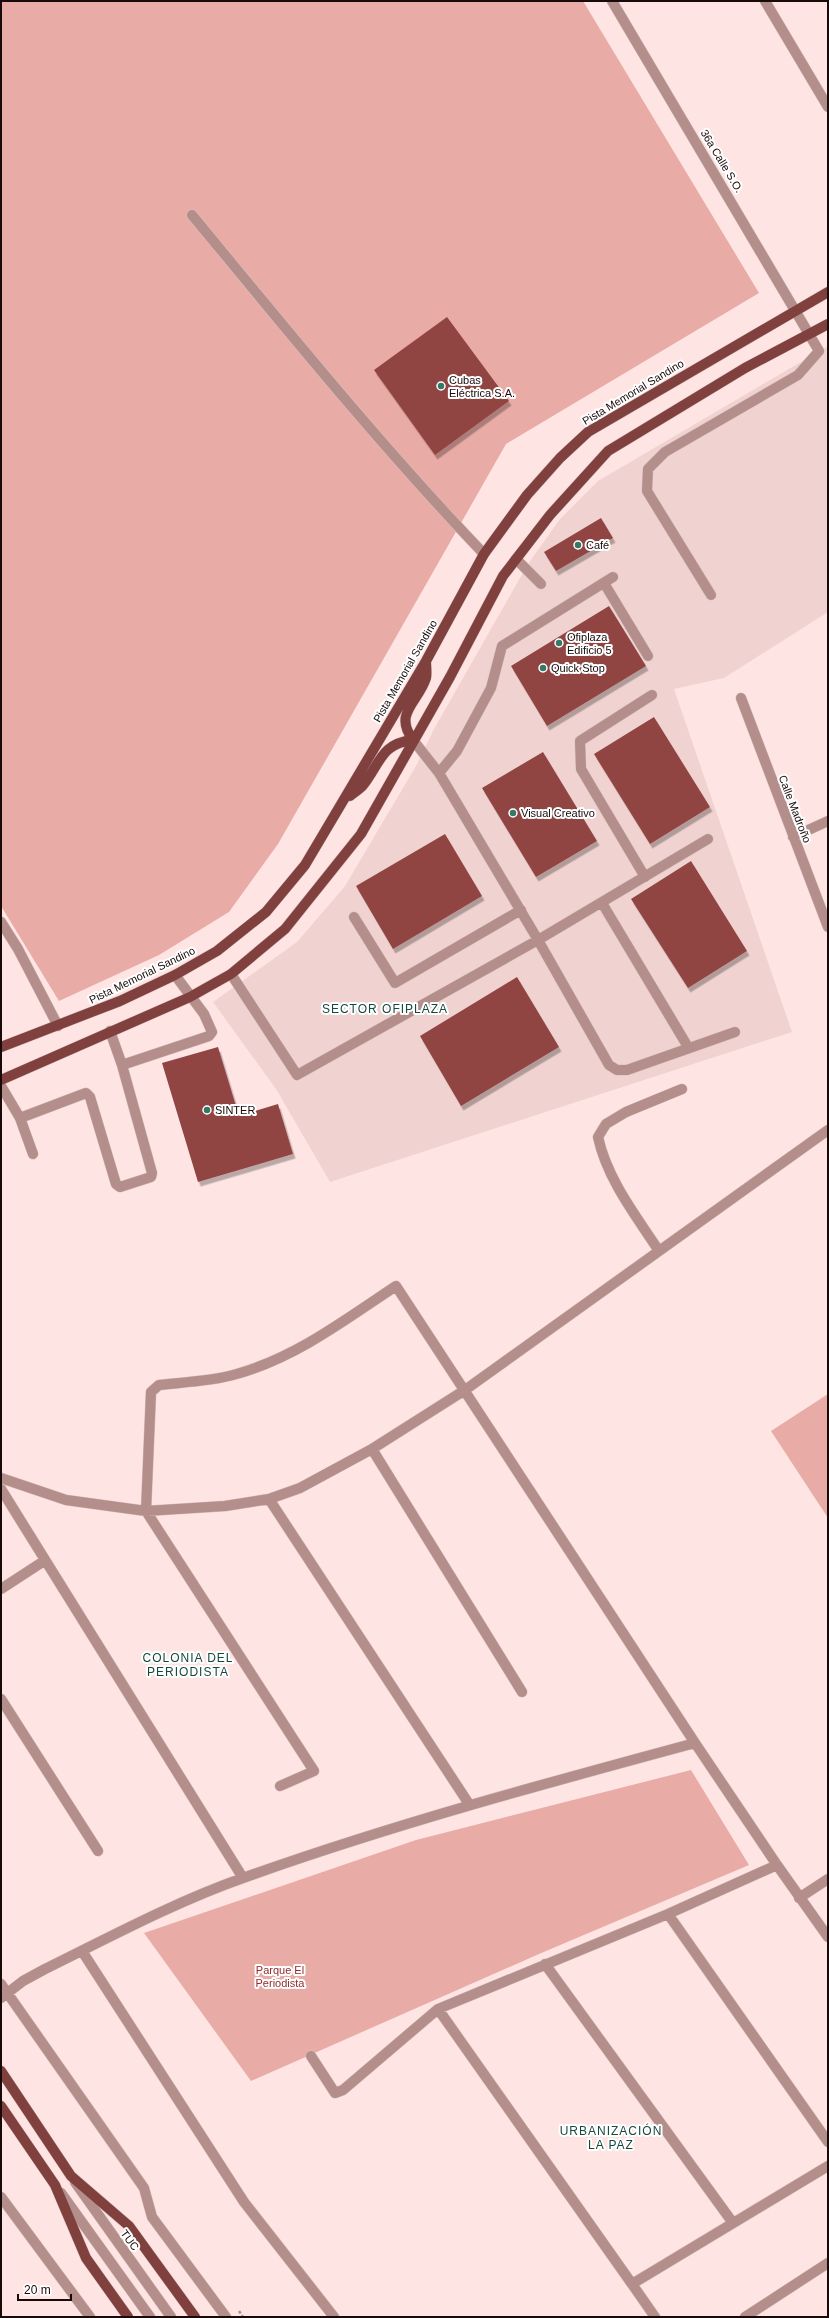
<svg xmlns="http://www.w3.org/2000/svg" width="829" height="2318" viewBox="0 0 829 2318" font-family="Arial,sans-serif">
  <defs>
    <filter id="shadow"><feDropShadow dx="2.5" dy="4.5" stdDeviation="0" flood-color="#0004"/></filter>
  </defs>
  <rect width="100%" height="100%" fill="#fee5e3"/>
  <path fill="#f0d3d0" d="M828,346V612L724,678L674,689L792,1032L330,1182L276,1089L213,1002L297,942L345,886L416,766L434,729L528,564L560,519L598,481Z"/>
  <path fill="#e9aba6" d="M1,1H583L759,293L506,444L278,844L229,912L159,955L59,1001L1,906Z
    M828,1394V1518L771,1431Z
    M691,1770L749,1865L539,1954L251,2081L144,1933L416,1840Z"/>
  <path fill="#914543" filter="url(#shadow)" d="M447,317L509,401L435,455L374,370Z
    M601,518L613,538L556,571L544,552Z
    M609,606L646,666L547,726L511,666Z
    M654,717L710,807L650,844L594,754Z
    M543,752L597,841L536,877L482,788Z
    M445,834L482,896L393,949L356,886Z
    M691,861L747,951L688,988L631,899Z
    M517,977L559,1047L461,1106L420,1036Z
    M218,1047L239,1116L278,1104L293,1154L198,1182L162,1063Z"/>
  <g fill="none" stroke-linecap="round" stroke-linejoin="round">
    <g stroke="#d9c2c0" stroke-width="11">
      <path id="minor" d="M612,1L819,351L798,375L665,452L648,469L647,491L711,595
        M765,1L828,107
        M192,215C287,330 381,446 484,554
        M516,559L541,584
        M604,583L648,656
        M741,698L828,927
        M413,740L439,773L538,940L609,1065L617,1070H627L735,1032
        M439,773L457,751L491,688L502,646L613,577
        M793,837L828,821
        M645,877L581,769L580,741L652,695
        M602,903L688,1047
        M354,917L395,983L521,910
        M1,922L18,949L58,1026
        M231,974L297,1075L538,940L708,839
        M122,1065L209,1036L212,1032L204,1014L175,975
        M1,1086L20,1118L33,1154
        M20,1118L86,1093L90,1097L116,1184L120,1187L151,1177L152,1173L122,1065L110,1031
        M659,1251C636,1216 607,1179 598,1137L606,1124L626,1112L682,1089
        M372,1449L522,1692
        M1,1478L66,1500L146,1511L225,1506L269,1499L300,1488L372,1449L465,1390L828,1130
        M1,1489L243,1878
        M269,1499L469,1804
        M1,1589L44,1561
        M1,1699L98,1851
        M695,1743L777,1865
        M799,1898L828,1879
        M668,1914L828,2142
        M82,1951L244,2202L334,2317
        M545,1964L733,2223
        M1,1984L144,2188L152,2217L226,2317
        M1,1998L23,1981L45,1969C110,1937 175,1902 243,1878C391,1825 543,1784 695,1743L396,1286C346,1319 298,1356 240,1373C214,1381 186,1382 159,1385L151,1392L146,1511L314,1771L280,1786
        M438,2009L632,2284L828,2166
        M311,2056L335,2093L343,2090L438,2009L668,1914L777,1865L828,1937
        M75,2182L171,2317
        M61,2193L150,2317
        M1,2197L90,2317
        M632,2284L655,2317
        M745,2317L828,2263"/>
    </g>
    <g stroke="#d9c2c0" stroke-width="11">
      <path id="major" d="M413,740C393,713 418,703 426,678C427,673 426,667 426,662
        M350,796C354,792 361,789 364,784C380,763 382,743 413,740
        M1,1047L120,1001L175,975L217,951L266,912L305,865L426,661L484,554L527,495L560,458L588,432L828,292
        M1,1080L190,997L231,974L285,929L361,834L450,677L503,576L550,515L608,451L745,368L828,324
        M1,2071L71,2176L129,2226L195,2317
        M1,2106L55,2185L86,2258L128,2317"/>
    </g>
    <path stroke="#ab9694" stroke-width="2.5" stroke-dasharray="3 2" stroke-linecap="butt" d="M239,2311L243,2317"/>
    <use href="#minor" stroke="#b48e8b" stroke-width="10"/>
    <use href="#major" stroke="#7f403e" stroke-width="10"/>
  </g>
  <g fill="#377766" stroke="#fff" stroke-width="1.5">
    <circle cx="441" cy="386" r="4"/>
    <circle cx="578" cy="545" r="4"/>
    <circle cx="559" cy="643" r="4"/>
    <circle cx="543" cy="668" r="4"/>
    <circle cx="513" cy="813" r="4"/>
    <circle cx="207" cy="1110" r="4"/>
  </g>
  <g text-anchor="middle" stroke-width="4" stroke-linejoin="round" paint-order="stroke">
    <g font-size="11" fill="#170a09" stroke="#fff">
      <text transform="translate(722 161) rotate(59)" y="4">36a Calle S.O.</text>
      <text transform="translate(633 392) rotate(-31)" y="4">Pista Memorial Sandino</text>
      <text transform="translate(405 671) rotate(-60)" y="4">Pista Memorial Sandino</text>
      <text transform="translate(795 809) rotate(69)" y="4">Calle Madroño</text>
      <text transform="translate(142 975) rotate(-26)" y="4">Pista Memorial Sandino</text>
      <text transform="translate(130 2240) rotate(54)" y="4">TUC</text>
    </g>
    <g font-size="11" fill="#170a09" stroke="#fff" text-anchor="start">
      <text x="449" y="384">Cubas<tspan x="449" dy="13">Eléctrica S.A.</tspan></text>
      <text x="586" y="549">Café</text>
      <text x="567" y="641">Ofiplaza<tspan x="567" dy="13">Edificio 5</tspan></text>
      <text x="551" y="672">Quick Stop</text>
      <text x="521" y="817">Visual Creativo</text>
      <text x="215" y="1114">SINTER</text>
    </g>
    <g font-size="11" fill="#8f2c2e" stroke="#fff">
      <text x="280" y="1974">Parque El<tspan x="280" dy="13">Periodista</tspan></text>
    </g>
    <g font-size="12" letter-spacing="1" fill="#144a3d" stroke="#fff">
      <text x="385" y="1013">SECTOR OFIPLAZA</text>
      <text x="188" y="1662">COLONIA DEL<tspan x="188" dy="14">PERIODISTA</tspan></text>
      <text x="611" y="2135">URBANIZACIÓN<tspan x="611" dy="14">LA PAZ</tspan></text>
    </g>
  </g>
  <rect width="829" height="2318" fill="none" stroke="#170a09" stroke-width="4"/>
  <path d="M18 2294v6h53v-6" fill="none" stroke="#170a09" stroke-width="2"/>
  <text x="24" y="2294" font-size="12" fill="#170a09" stroke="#ffffff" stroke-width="3" paint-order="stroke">20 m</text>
</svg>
